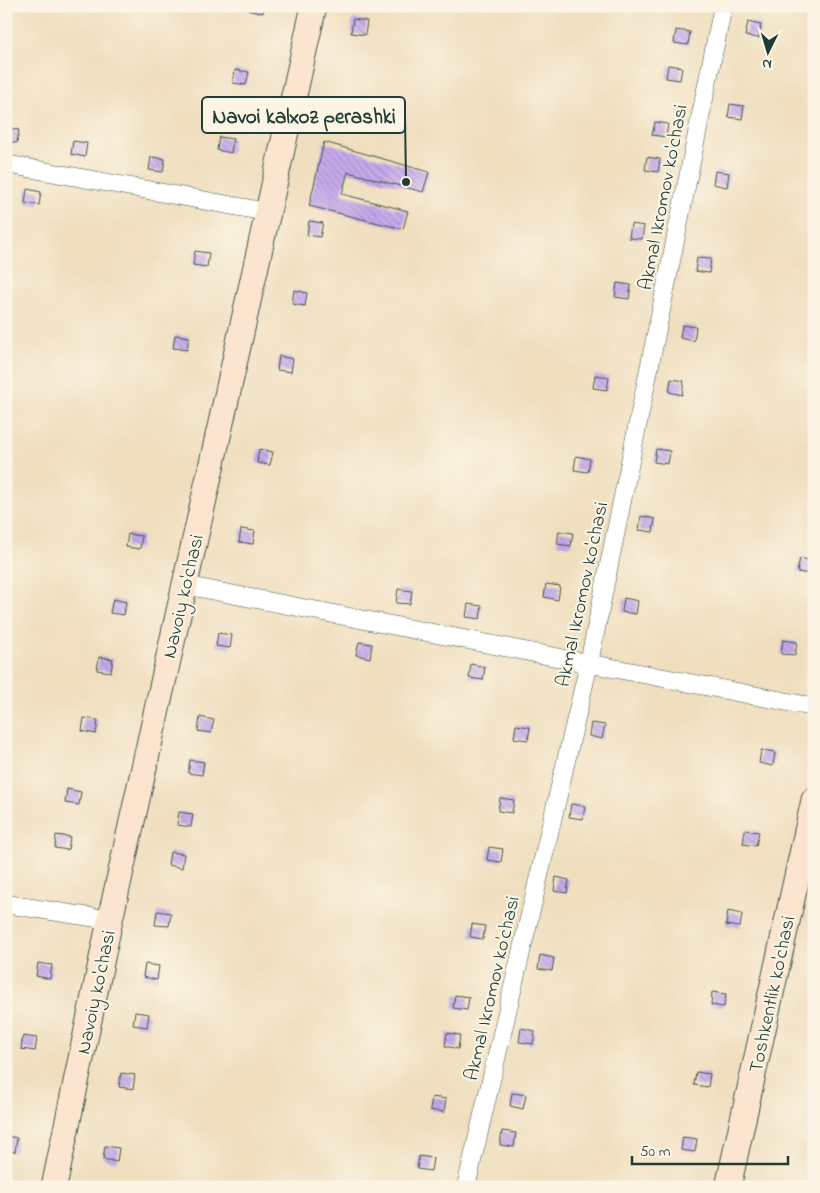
<svg xmlns="http://www.w3.org/2000/svg" width="820" height="1193" viewBox="0 0 820 1193" font-family="'Indie Flower',sans-serif">
  <defs>
    <pattern id="building-back-hatch" width="6" height="6" patternUnits="userSpaceOnUse" patternTransform="scale(1.25)"><rect width="6" height="6" fill="#c7aaed"/><path d="M-1 5l2 2M0 0l6 6M5-1l2 2" fill="none" stroke="#a18cc1"/></pattern>
  </defs>
  <rect width="100%" height="100%" fill="#fcf5e5"/>
  <filter id="ink" filterUnits="userSpaceOnUse"><feTurbulence type="fractalNoise" baseFrequency=".02" numOctaves="2"/><feDisplacementMap in="SourceGraphic" scale="10" xChannelSelector="R" yChannelSelector="G"/><feConvolveMatrix kernelMatrix="1 2 1 2 8 2 1 2 1" color-interpolation-filters="sRGB"/></filter>
  <filter id="wash" filterUnits="userSpaceOnUse"><feTurbulence type="fractalNoise" baseFrequency=".0096" numOctaves="4" result="noise"/><feDisplacementMap in="SourceGraphic" scale="20" xChannelSelector="R" yChannelSelector="G"/><feGaussianBlur stdDeviation="1.12" result="paint"/><feColorMatrix in="noise" values="0 0 0 0 0 0 0 0 0 0 0 0 0 0 0 0 0 1.4 0 .05"/><feComposite in="paint" operator="in"/></filter>
  <g filter="url(#wash)">
    <rect width="100%" height="100%" fill="#f0dfbf"/>
    <g id="blocks">
      <path fill="url(#building-back-hatch)" d="M250,6H264L263,13L250,11Z
        M353,19L367,21L365,35L351,33Z
        M748,22L761,25L759,38L745,36Z
        M676,30L690,32L688,45L674,43Z
        M668,65L682,67L680,80L666,78Z
        M235,70L249,72L246,85L233,83Z
        M730,104L744,106L742,119L728,117Z
        M655,122L668,124L666,137L652,135Z
        M6,128L19,130L17,143L6,141Z
        M219,137L233,139L231,153L217,150Z
        M73,141L87,143L85,157L71,154Z
        M324,142L429,172L423,192L348,172L342,194L408,211L403,229L309,206Z
        M151,157L165,159L163,172L149,170Z
        M647,157L660,159L658,172L645,170Z
        M715,171L729,173L727,187L713,184Z
        M27,189L41,192L39,205L25,203Z
        M309,221L323,223L320,237L307,235Z
        M631,224L644,226L642,239L629,238Z
        M195,251L209,253L207,267L193,265Z
        M697,258L711,259L709,273L695,271Z
        M617,283L631,285L629,299L615,297Z
        M294,290L307,293L305,306L292,304Z
        M682,325L696,327L694,341L680,338Z
        M175,335L189,337L187,350L173,348Z
        M279,356L293,359L291,372L277,370Z
        M595,375L609,377L607,390L593,388Z
        M671,379L684,381L682,395L669,392Z
        M259,449L273,452L270,465L257,463Z
        M656,449L670,451L668,464L654,462Z
        M576,456L590,459L588,472L574,470Z
        M641,516L655,519L653,532L639,530Z
        M241,529L255,531L253,544L239,542Z
        M559,531L573,533L571,546L557,544Z
        M128,534L142,536L140,549L126,547Z
        M800,558L813,561L811,574L797,572Z
        M546,584L560,586L558,600L544,597Z
        M398,589L412,591L410,604L396,603Z
        M624,598L638,601L636,614L622,612Z
        M113,599L126,602L124,615L110,613Z
        M468,604L482,606L480,619L466,617Z
        M218,633L232,635L230,648L216,646Z
        M783,640L797,642L795,655L781,654Z
        M359,642L372,644L370,658L356,655Z
        M99,657L113,659L111,672L97,670Z
        M471,664L485,667L483,680L469,678Z
        M200,717L214,720L211,733L198,731Z
        M84,718L98,720L96,734L82,731Z
        M591,723L605,725L602,739L589,736Z
        M516,725L530,727L528,740L514,738Z
        M761,750L775,752L773,766L759,763Z
        M190,760L204,762L202,775L188,773Z
        M67,789L81,792L79,805L65,803Z
        M500,798L514,800L512,813L498,811Z
        M571,804L585,806L583,819L569,817Z
        M179,812L193,814L191,827L177,825Z
        M745,830L759,832L756,846L743,844Z
        M56,835L70,837L68,850L55,848Z
        M489,847L503,849L501,862L487,860Z
        M170,852L184,854L182,868L168,865Z
        M556,877L569,880L567,893L554,891Z
        M157,911L171,913L169,926L155,925Z
        M728,911L742,914L740,927L726,925Z
        M472,924L485,926L483,939L470,937Z
        M540,955L554,958L552,971L538,969Z
        M38,963L52,965L50,979L36,976Z
        M145,964L159,966L157,980L143,977Z
        M712,992L726,994L724,1007L711,1005Z
        M455,995L469,997L467,1010L453,1008Z
        M135,1012L149,1014L147,1027L133,1025Z
        M521,1028L535,1031L533,1044L519,1042Z
        M447,1033L460,1035L458,1049L445,1046Z
        M23,1036L37,1038L35,1051L21,1049Z
        M696,1072L710,1074L708,1087L694,1085Z
        M121,1073L135,1075L133,1089L119,1087Z
        M512,1093L526,1095L523,1109L510,1106Z
        M432,1097L446,1099L444,1112L430,1110Z
        M502,1131L516,1133L514,1147L500,1145Z
        M6,1136L17,1138L15,1152L6,1150Z
        M683,1137L697,1139L695,1152L681,1150Z
        M105,1146L119,1148L117,1162L103,1159Z
        M419,1156L433,1158L431,1171L417,1169Z"/>
    </g>
  </g>
  <g filter="url(#ink)">
    <use href="#blocks" fill-opacity="0" stroke="#3e5549" stroke-width="1"/>
    <g fill="none" stroke-linecap="round" stroke-linejoin="round">
      <g stroke="#3e5549" stroke-width="19">
        <path id="street" d="M6,164L267,212
          M184,585L814,707
          M6,904L110,920
          M466,1187L589,663L723,6"/>
      </g>
      <g stroke="#3e5549" stroke-width="27">
        <path id="secondary" d="M54,1187L110,920L314,6
          M728,1187L814,800"/>
      </g>
      <use href="#street" stroke="#fff" stroke-width="18"/>
      <use href="#secondary" stroke="#fbe5cf" stroke-width="25"/>
    </g>
  </g>
  <g text-anchor="middle" stroke-width="4" stroke-linejoin="round" paint-order="stroke">
    <g font-size="20" fill="#1f3d34" stroke="#fcf5e5">
      <text transform="translate(662 197) rotate(-79)" y="7">Akmal Ikromov ko'chasi</text>
      <text transform="translate(581 594) rotate(-78)" y="7">Akmal Ikromov ko'chasi</text>
      <text transform="translate(182 596) rotate(-77)" y="7">Navoiy ko'chasi</text>
      <text transform="translate(491 988) rotate(-77)" y="7">Akmal Ikromov ko'chasi</text>
      <text transform="translate(95 992) rotate(-78)" y="7">Navoiy ko'chasi</text>
      <text transform="translate(771 994) rotate(-78)" y="7">Toshkentlik ko'chasi</text>
    </g>
  </g>
  <path fill="none" stroke="#1f3d34" stroke-width="2" d="M406 182L405 115"/>
  <circle fill="#1f3d34" stroke="#fcf5e5" stroke-width="2" cx="406" cy="182" r="5"/>
  <rect fill="#fcf5e5" stroke="#1f3d34" stroke-width="2" x="202" y="97" width="203" height="36" rx="5"/>
  <g font-size="21" text-anchor="middle" font-weight="bold" fill="#1f3d34">
    <text x="304" y="123">Navoi kalxoz perashki</text>
  </g>
  <rect width="820" height="1193" fill="none" stroke="#fcf5e5" stroke-width="25"/>
  <g transform="translate(768 52) rotate(185)" stroke="#fcf5e5" stroke-width="4" paint-order="stroke">
  <path d="M0-4L9 19L0 12L-9 19Z" fill="#1f3d34"/>
  <text y="-8" font-size="14" font-weight="bold" text-anchor="middle" fill="#1f3d34">N</text>
  </g>
  <path d="M632 1156v8h156v-8" fill="none" stroke="#1f3d34" stroke-width="2.5"/>
  <text x="640" y="1156" font-size="15" fill="#1f3d34" stroke="#fcf5e5" stroke-width="4" paint-order="stroke">50 m</text>
</svg>
